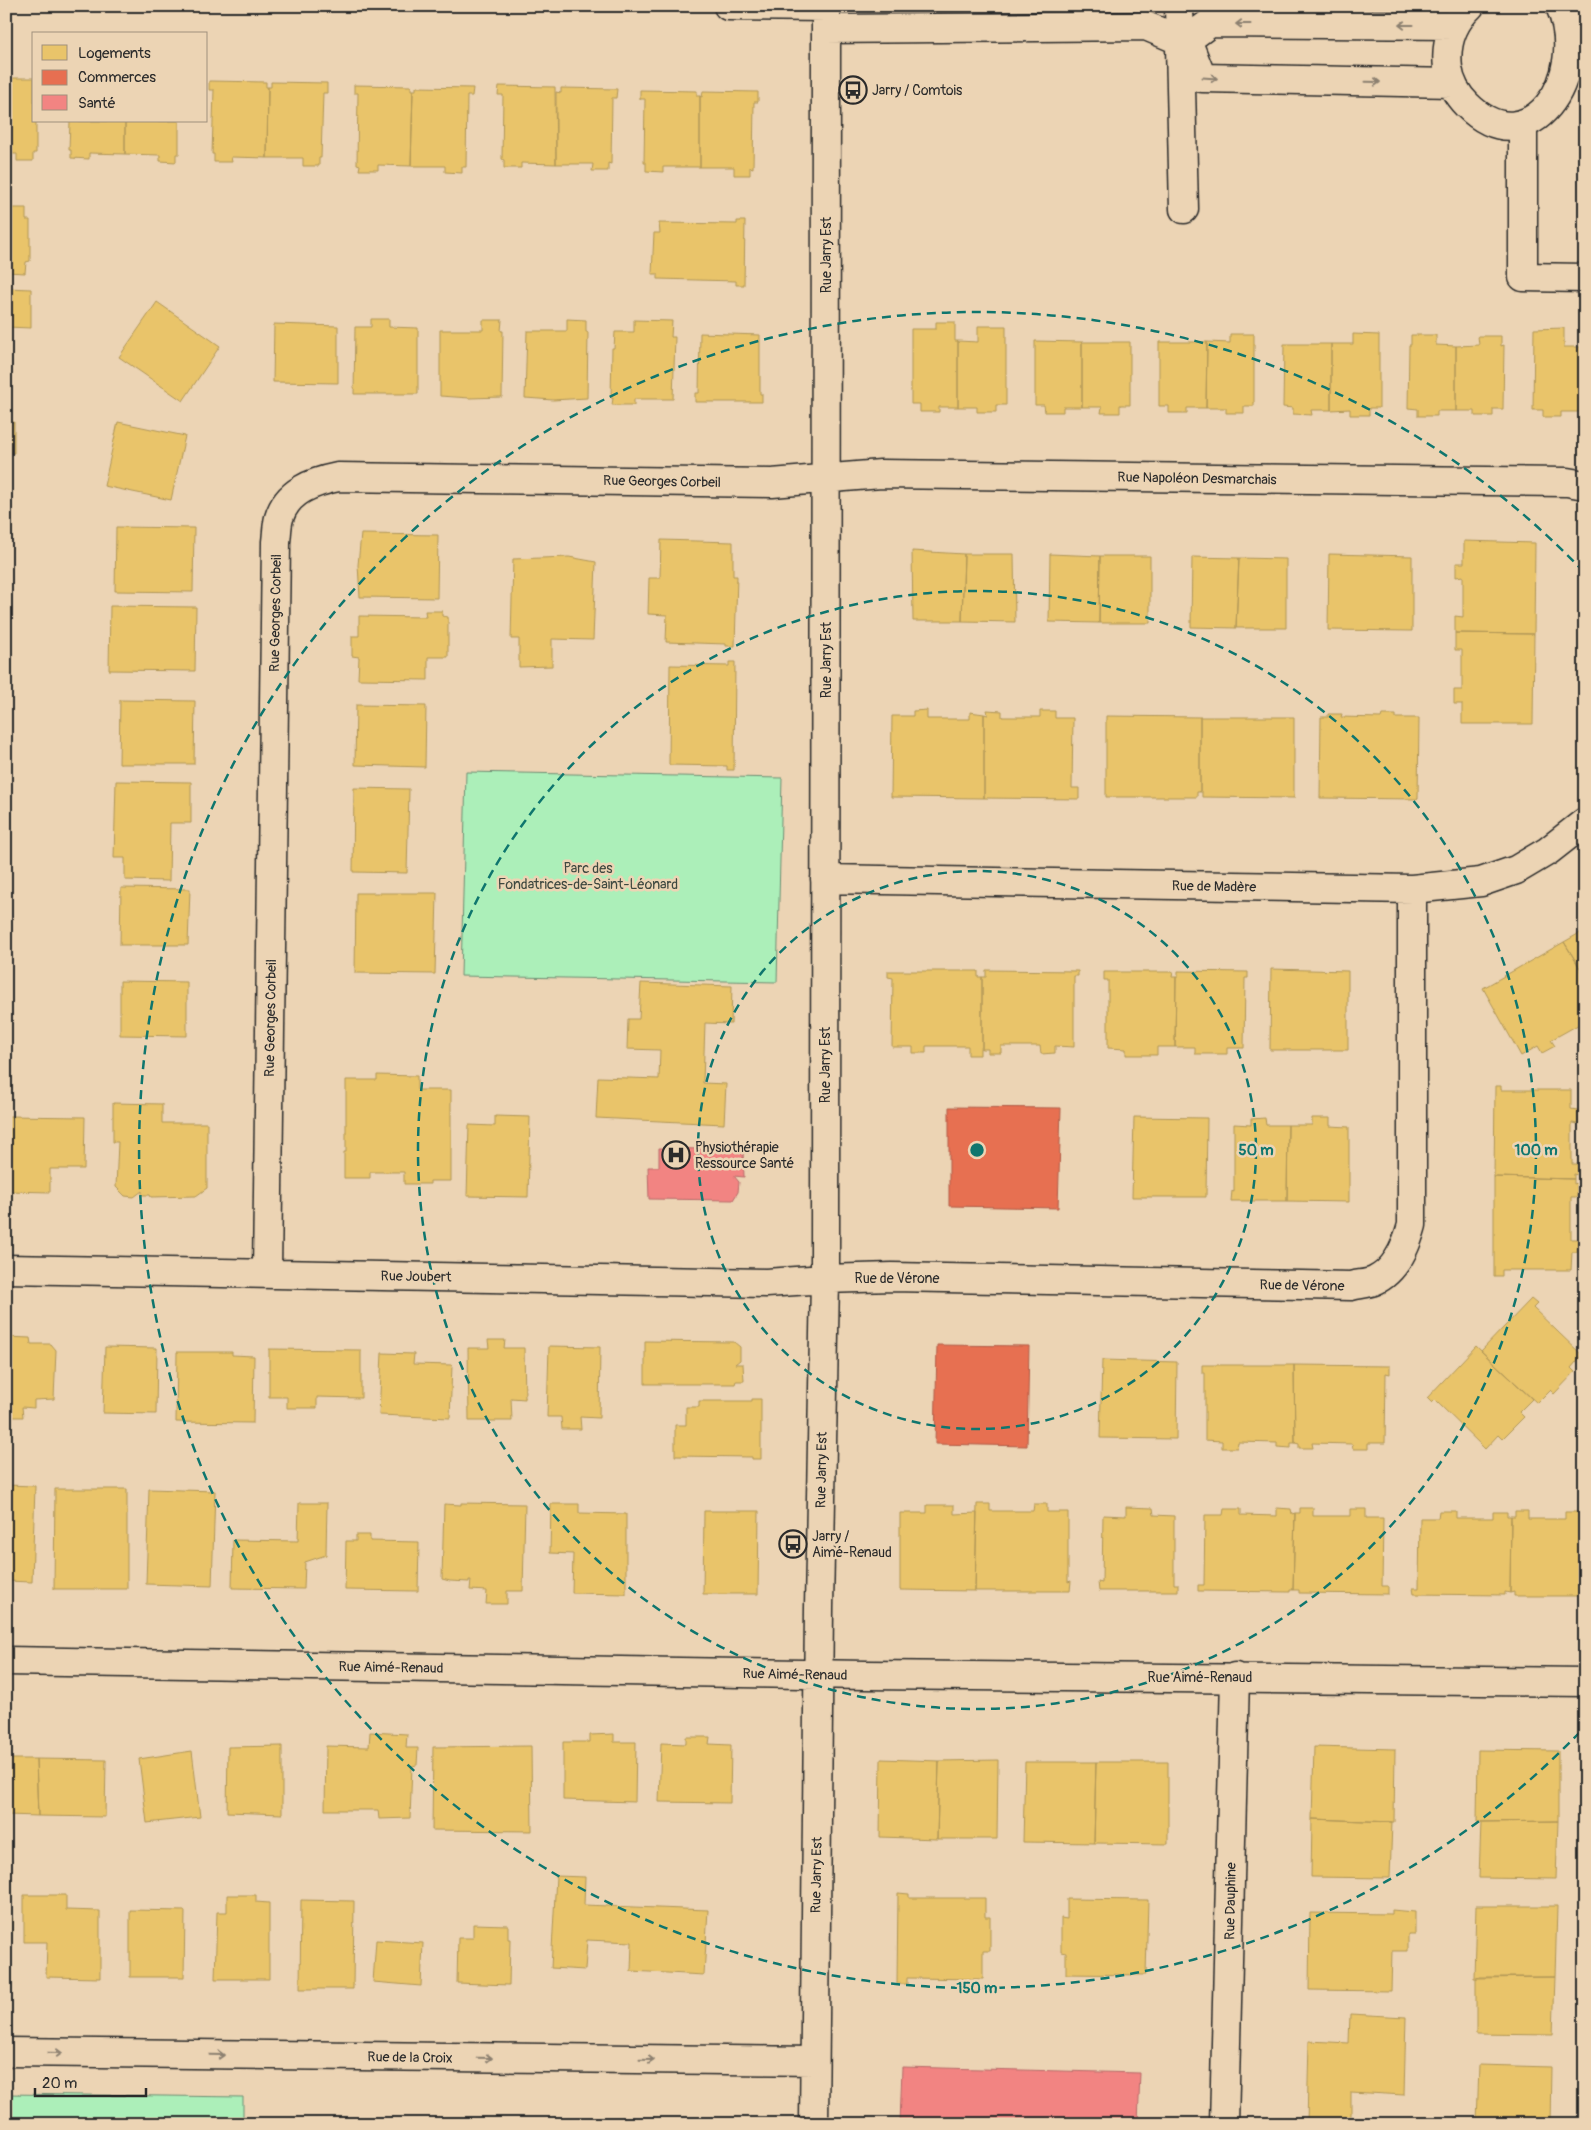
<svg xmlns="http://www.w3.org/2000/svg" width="1591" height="2130" viewBox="0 0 1591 2130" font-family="Pangolin,sans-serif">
  <rect width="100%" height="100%" fill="#ecd4b4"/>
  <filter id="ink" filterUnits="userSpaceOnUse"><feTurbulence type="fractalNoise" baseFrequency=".02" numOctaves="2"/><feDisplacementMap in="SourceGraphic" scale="10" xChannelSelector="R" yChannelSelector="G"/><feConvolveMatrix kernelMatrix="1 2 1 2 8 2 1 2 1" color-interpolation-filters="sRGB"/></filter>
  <g filter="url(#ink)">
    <path fill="#acefb9" stroke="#6c8d72" d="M466,772L782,778L777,982L461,976Z
      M6,2094L243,2097V2124H6Z"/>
    <path fill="#e9c46a" stroke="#b09657" d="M6,78H34V121H36V153H33V161H17V154H6Z
      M209,81L266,82V87H268L267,158L231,157L232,162H214V154H212L214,90H209Z
      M271,82L327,83V93H323L321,158H319V166H303V158H267L268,87H271Z
      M354,85L411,86V90H413L411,166L378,165V170H359L360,165L357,164L358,93H354Z
      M499,86L555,87L556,164L521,163V168H504V160L502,159L503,95H498Z
      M416,87L473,88L472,96H467L466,167H462V173L445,172V166H411L413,90H416Z
      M561,88L617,89L616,98H612L611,164L608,163V171H592L593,164H556V92L561,93Z
      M640,90L697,91V96H700V167H663V172L646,171V163H644L645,99H640Z
      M703,91L758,92V102H754L753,168L750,167V175H734V167H700V96L702,97Z
      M70,121H125V154L89,153V159L71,158V150H69Z
      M125,121H179V154H176V162L160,161V155L125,154Z
      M6,208H26V220H30V261L26,262L25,273L6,272Z
      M737,221H745L744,285H736V281L658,279V274H652L654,233H660L659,223L737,224Z
      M6,288L31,289V328L6,327Z
      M157,302L220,346L183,401L119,357Z
      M371,319H389V327L418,328V394H354L355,327H371Z
      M567,319L586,320V332H588L587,398L553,400L525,398L527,331H567Z
      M483,320H502L501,331H503L502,397L470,398L440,396V330H483Z
      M634,320L672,321L671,337H675L673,399H634V405H612L613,398H611L612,348H614L615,332H634Z
      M936,322H955V341H958V407H939V412H920V404H911V329H936Z
      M274,324L338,326V383L273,382Z
      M978,326H1006V405H996V412H977V407H958V341L978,342Z
      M1564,328V347H1581V412H1561V417H1543V410H1533L1534,329Z
      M700,333L760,335V394H762V402H695V393H699Z
      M1230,334H1254V406H1244V413H1226V408H1206L1207,342L1230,343Z
      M1353,334L1379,335V408H1369V415H1350V409L1331,410V344H1353Z
      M1411,335H1436V345L1456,346V411H1437V416H1418V409L1408,408L1409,345H1411Z
      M1478,336H1501V346L1504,345L1503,409H1493V416H1475V411H1456V346L1479,345Z
      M1035,341L1082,342V407H1063V412H1045L1044,405H1035Z
      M1082,342H1130V405H1120V413H1101L1102,407H1082Z
      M1159,342H1207L1206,408H1187V413H1169V406H1159Z
      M1284,344H1331V410H1311L1312,415L1293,414V408L1283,407Z
      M1581,347H1585V412H1581Z
      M6,422H14V453H6Z
      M118,422L185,436L171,500L104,486Z
      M116,527L194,528L193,592L115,591Z
      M361,534L438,535L437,598L360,597L358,565Z
      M661,540L733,542V576H737L735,646H726V644L666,642L667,615L648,614L649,578H660Z
      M1464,541L1535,543L1534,634L1455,633V616L1463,617V576L1456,577V563H1464Z
      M912,551L964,554L962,621H913Z
      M964,554H1014L1015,622L962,621Z
      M1050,554L1100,556L1099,623L1049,622Z
      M1329,554L1412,556V631L1328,630Z
      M1100,556H1150V623H1099Z
      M569,557L596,562L593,640L552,639V666L519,667V639H511L513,559Z
      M1192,557L1239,558L1236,628L1191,627Z
      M1239,558L1286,559V628H1236Z
      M110,606L196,607L195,671L109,670Z
      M425,611H442V616L448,617V657H428V680L358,679L359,657L352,656V636H359V616L426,617Z
      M1455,633L1534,634L1533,724H1462V704H1454V690H1462V650H1455Z
      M729,662H735L734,770H727V766L669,765L670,665L729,666Z
      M120,700L195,701L194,764H119Z
      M356,705L426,706L425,767L355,765Z
      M927,710V719H970V712L984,714V798L891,797L892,716H913V711Z
      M987,710L1002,711V717H1040V711H1055V718H1073L1072,788H1079V799L984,798V714L988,715Z
      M1328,714H1342L1341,717L1381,718L1382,715H1396V718H1419L1418,799L1320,798L1321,717H1328Z
      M1106,716L1200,717V792H1197V797H1106Z
      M1200,717H1294V798L1202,797V792H1200Z
      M116,781L191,782V823H170L169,881L125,880V858H114Z
      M354,788L409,789L407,873L353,872Z
      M121,888L190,889L188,945H120Z
      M356,893H437L435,974L355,973Z
      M1585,930V976L1564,942Z
      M1564,942L1585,976V1021L1551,1040L1555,1046L1542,1053L1538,1046L1521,1056L1483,988Z
      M1271,969L1348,971V1050H1270Z
      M986,970L1078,971V976H1074V1047L1055,1046V1053L1041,1054L1040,1046H1001V1053H988V1049H982V977H986Z
      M888,971H978V977H982V1049L980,1048V1055H968V1046H926V1053H913V1047H892L893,978L888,977Z
      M1178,971L1248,972V978H1245L1244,1048H1227V1054H1195V1047H1175L1176,977H1178Z
      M1104,972H1173L1172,977H1176L1175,1047H1157V1055H1126V1049L1108,1048V980H1104Z
      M120,981L187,982V1036L120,1035Z
      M641,983L732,986L731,1024L705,1023L703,1083L726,1084L724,1124L596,1118L598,1077L659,1079L660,1050L627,1049L628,1019H639Z
      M377,1075L417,1076V1090H451V1181H430V1184H404V1172H370V1178H344V1152H346V1080H377Z
      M1495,1086H1501V1090H1571V1109L1578,1110V1124L1572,1123V1164H1578V1175L1574,1174V1179L1494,1177Z
      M113,1103L162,1104V1123H207V1188L196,1196L151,1197L150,1195H142V1191L134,1197L125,1196L116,1187L118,1142H113Z
      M8,1116L85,1117L84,1169H50V1192L8,1191Z
      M495,1116L530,1117L528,1197L467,1196L469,1125L495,1126Z
      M1134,1117L1207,1118L1206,1197H1132Z
      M1265,1118L1266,1125H1288L1287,1201H1231L1232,1191L1234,1192V1124L1251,1125V1119Z
      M1312,1118H1330V1126L1349,1127V1202L1287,1201L1288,1125H1312Z
      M1494,1177L1574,1179V1184L1577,1183V1197H1571V1239H1578L1577,1252H1572L1571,1270H1502V1276H1494Z
      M1531,1299L1537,1304L1533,1308L1582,1355L1571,1368L1575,1372L1554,1394L1550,1390L1537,1403L1481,1351Z
      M6,1337L30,1338L31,1344H51L56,1350L54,1399L34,1400V1408L22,1407L23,1417H6Z
      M488,1340H505L504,1348H524L525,1399L511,1398L512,1421H469L468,1348H489Z
      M645,1341L734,1342L740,1347V1360L735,1364H743L744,1381H736L735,1384H645Z
      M549,1346L600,1347L599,1418L580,1417L581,1429H562L561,1417H547Z
      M1476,1346L1532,1399L1519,1412L1524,1417L1502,1439L1498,1435L1485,1449L1435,1400L1432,1403L1427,1398Z
      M105,1347L157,1348L156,1414L103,1413Z
      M269,1349L361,1350V1398L317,1397V1408H287V1397H269Z
      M177,1352H232V1355L254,1356L253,1423L176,1422Z
      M382,1353L414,1354L413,1364L452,1365L450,1418L379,1415Z
      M1102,1360L1177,1362L1176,1439L1100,1438Z
      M1202,1365H1294L1295,1443H1291V1448L1277,1447V1443L1238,1442L1237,1448H1222V1441L1205,1440V1373H1202Z
      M1294,1365L1390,1366V1374L1386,1373L1385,1443H1368V1449H1353L1352,1444L1312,1443L1313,1448H1299V1444L1295,1443Z
      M752,1399H761V1459H752V1457L675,1456V1425H686V1407H699V1401H752Z
      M6,1485L35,1486L32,1582L6,1581Z
      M55,1489H127V1589H54Z
      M149,1489L215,1491L212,1586L146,1584Z
      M299,1503H327L326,1555L305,1562L304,1589L232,1588L233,1540L298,1541Z
      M461,1503L525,1504L523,1591H507V1604H486L487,1591L470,1590L471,1580H469V1582L450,1581L442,1579L444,1504L461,1505Z
      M551,1504H579V1513L626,1514V1594L572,1593L573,1554L550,1553Z
      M977,1504H990V1511H1033L1034,1504H1047V1512H1068V1582L1071,1581L1070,1591H975Z
      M927,1505H954V1514L977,1513L975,1591L900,1590V1513H927Z
      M1126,1507L1153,1508L1154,1515L1174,1516V1584H1178V1591H1099L1098,1582L1102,1583L1103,1515L1126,1516Z
      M1277,1508L1291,1509L1292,1514L1295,1513L1293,1590H1290V1592L1198,1591V1585H1204L1205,1515H1223L1224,1509H1241V1515L1277,1516Z
      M1300,1508H1313V1516H1350V1509H1366V1518H1383L1382,1586H1388V1594L1299,1593V1590H1293L1295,1513H1300Z
      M704,1511H759L758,1594H703Z
      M1439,1511H1456V1518H1493V1512H1507V1516H1511L1510,1593L1505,1592V1595L1414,1594L1413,1588H1419L1420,1518H1438Z
      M1515,1511H1528V1519H1565V1512H1582L1581,1520H1585V1596H1514V1592L1510,1593L1511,1516H1515Z
      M356,1535H370V1541L419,1542L418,1591L345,1590L346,1541H356Z
      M370,1732L407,1734L406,1748H418L417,1765L412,1766L410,1818L379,1819L378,1810H325L326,1746L369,1747Z
      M614,1734V1742H636L635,1802L563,1800V1742H590V1735Z
      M686,1737H710L709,1744L731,1745L730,1803L659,1802L661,1743L686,1744Z
      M282,1746V1814L227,1812L228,1747Z
      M531,1746L532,1831L432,1830L433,1747Z
      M1314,1747L1395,1749L1394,1822L1312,1819Z
      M1478,1750L1558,1751V1821L1477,1822Z
      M192,1751L200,1817L147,1823L139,1759Z
      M6,1759H36L38,1816L6,1815Z
      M36,1759L106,1760L105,1817L38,1816Z
      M881,1759L939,1761L937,1839L880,1837Z
      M998,1760L997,1839H937L939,1761Z
      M1025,1762H1096L1094,1843L1023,1842Z
      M1096,1762H1168V1844L1094,1843Z
      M1312,1819L1392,1822L1390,1878L1311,1877Z
      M1558,1821L1556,1879L1479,1878L1481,1822Z
      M556,1876L585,1877L584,1905L708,1910L704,1975L631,1971L632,1942L587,1940L585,1970L551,1968Z
      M898,1893L909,1894V1898H985V1917H990V1951H983V1979L907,1978V1984H897Z
      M24,1895H66V1910L100,1911V1978L46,1977L47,1942H24Z
      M227,1895H256V1902L269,1903V1979H215L217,1912H227Z
      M1067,1899L1148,1900L1146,1975L1066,1974V1953L1061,1952V1918L1067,1919Z
      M301,1900L354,1901L353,1989H300Z
      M1476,1906H1557L1555,1977L1474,1978Z
      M130,1910L185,1911L184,1977H130Z
      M1392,1910L1415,1912V1934H1408V1951H1392L1391,1991L1309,1990L1310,1913L1392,1914Z
      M6,1917L12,1918L11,1981L6,1980Z
      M473,1924L508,1925V1939H510L509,1985L457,1983L458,1938H473Z
      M376,1940L423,1943L421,1986L373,1982Z
      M1480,1977H1555L1553,2035L1476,2034V1978Z
      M1350,2014L1406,2017L1404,2095L1351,2092V2124H1307L1309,2041L1349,2043Z
      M1479,2065L1551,2067L1550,2124H1477Z"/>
    <path fill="#e76f51" stroke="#af5b46" d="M949,1107L1061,1108L1058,1208L949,1206Z
      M937,1345L1029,1346L1027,1446L935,1444Z"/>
    <path fill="#f28482" stroke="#b66968" d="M659,1148L743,1150L744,1177L734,1176L739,1182L738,1192L733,1200L649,1199L648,1167H659Z
      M902,2067L1140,2073L1138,2124H900Z"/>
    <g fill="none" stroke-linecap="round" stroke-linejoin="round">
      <g stroke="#2b2b2b" stroke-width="31">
        <path id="minor" d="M728,6L826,7
          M1179,6L1184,209
          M1470,6C1452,23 1445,44 1448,68C1450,82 1457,95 1467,105C1529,167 1591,77 1560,6
          M826,29L1146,26L1179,40H1187L1210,23L1454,25
          M1187,40L1202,78L1452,83
          M1523,125V277L1585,278
          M825,879L1412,889L1481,882L1516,870L1548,851L1585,822
          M6,1269L766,1283L825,1279L892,1277L1351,1286C1358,1284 1367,1284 1374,1281C1396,1271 1406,1247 1412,1225V889
          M267,1273L276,542C277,534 277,525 279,518C287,491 313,482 338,477L772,483L881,474L1567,482L1585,485
          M6,1661L866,1675L1585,1682
          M6,2052L814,2061
          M814,2124L819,1608L825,1279L826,6
          M1224,2124L1235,1677"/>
      </g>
      <use href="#minor" stroke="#ecd4b4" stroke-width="28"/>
    </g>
    <defs><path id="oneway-shaft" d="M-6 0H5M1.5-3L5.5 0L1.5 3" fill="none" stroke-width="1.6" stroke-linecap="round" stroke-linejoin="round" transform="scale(1.25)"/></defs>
    <g stroke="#8c8070">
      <use href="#oneway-shaft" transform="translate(1243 24) rotate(-180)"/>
      <use href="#oneway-shaft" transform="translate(1406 25) rotate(-180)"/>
      <use href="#oneway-shaft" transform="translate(1210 78) rotate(4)"/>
      <use href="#oneway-shaft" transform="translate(1373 82) rotate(1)"/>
      <use href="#oneway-shaft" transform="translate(55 2053) rotate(1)"/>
      <use href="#oneway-shaft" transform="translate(217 2055) rotate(1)"/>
      <use href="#oneway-shaft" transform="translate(485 2058) rotate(1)"/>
      <use href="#oneway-shaft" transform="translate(647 2060) rotate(1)"/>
    </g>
  </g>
  <g fill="none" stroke="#0f766e" stroke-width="2.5" stroke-dasharray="9 6">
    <circle cx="977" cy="1150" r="279"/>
    <circle cx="977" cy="1150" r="559"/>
    <path d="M1580 1732A838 838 0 1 1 1580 568"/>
  </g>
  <defs>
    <g id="bus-ring" transform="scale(1.4375)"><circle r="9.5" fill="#ecd4b4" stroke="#2b2b2b" stroke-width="1.5"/><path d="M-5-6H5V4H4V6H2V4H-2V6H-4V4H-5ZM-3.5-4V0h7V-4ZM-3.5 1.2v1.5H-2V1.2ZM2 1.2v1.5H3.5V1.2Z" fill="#2b2b2b"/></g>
    <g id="hospital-ring" transform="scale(1.4375)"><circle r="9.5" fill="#ecd4b4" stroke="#2b2b2b" stroke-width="1.5"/><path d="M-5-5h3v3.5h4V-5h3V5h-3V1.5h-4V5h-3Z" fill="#2b2b2b"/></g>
  </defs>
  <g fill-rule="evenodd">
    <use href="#bus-ring" x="853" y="90"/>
    <use href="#hospital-ring" x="676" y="1155"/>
    <use href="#bus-ring" x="793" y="1544"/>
  </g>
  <g text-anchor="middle" stroke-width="5" stroke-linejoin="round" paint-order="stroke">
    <g font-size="14" fill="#2b2b2b" stroke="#ecd4b4" text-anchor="start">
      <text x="872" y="95">Jarry / Comtois</text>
      <text x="695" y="1152">Physiothérapie<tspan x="695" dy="16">Ressource Santé</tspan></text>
      <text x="812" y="1541">Jarry /<tspan x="812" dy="16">Aimé-Renaud</tspan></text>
    </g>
    <g font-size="14" fill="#2b2b2b" stroke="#ecd4b4">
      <text transform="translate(826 255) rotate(-90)" y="5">Rue Jarry Est</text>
      <text transform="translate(1197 478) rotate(1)" y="5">Rue Napoléon Desmarchais</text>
      <text transform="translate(662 481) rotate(1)" y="5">Rue Georges Corbeil</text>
      <text transform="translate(275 613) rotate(-89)" y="5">Rue Georges Corbeil</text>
      <text transform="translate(826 660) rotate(-90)" y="5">Rue Jarry Est</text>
      <text transform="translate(1214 886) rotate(1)" y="5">Rue de Madère</text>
      <text transform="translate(270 1018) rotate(-89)" y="5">Rue Georges Corbeil</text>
      <text transform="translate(825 1065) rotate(-90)" y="5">Rue Jarry Est</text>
      <text transform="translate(416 1276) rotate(1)" y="5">Rue Joubert</text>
      <text x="897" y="1283">Rue de Vérone</text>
      <text transform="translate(1302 1285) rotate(1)" y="5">Rue de Vérone</text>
      <text transform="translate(821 1470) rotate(-89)" y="5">Rue Jarry Est</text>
      <text transform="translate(391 1667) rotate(1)" y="5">Rue Aimé-Renaud</text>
      <text transform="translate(795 1674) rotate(1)" y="5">Rue Aimé-Renaud</text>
      <text x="1200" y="1682">Rue Aimé-Renaud</text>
      <text transform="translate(816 1875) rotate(-89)" y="5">Rue Jarry Est</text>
      <text transform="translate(1230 1901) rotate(-89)" y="5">Rue Dauphine</text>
      <text transform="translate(410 2057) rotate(1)" y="5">Rue de la Croix</text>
    </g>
    <g font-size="14" fill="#3e4840" stroke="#ecd4b4">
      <text x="588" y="873">Parc des<tspan x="588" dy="16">Fondatrices-de-Saint-Léonard</tspan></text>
    </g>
  </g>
  <circle cx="977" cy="1150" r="8" fill="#0f766e" stroke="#ecd4b4" stroke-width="2.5"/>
  <g font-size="15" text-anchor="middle" font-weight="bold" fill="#0f766e" stroke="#ecd4b4" stroke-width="5" stroke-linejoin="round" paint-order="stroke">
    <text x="1256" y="1155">50 m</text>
    <text x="1536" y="1155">100 m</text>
    <text x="977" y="1993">150 m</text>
  </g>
  <rect width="1591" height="2130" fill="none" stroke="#ecd4b4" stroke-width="25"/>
  <rect x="12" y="12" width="1566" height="2105" fill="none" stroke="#2b2b2b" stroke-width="2" filter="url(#ink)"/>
  <rect x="32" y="32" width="175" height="90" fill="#ecd4b4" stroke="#9f907d"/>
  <rect x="42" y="45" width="25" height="15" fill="#e9c46a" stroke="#9f907d"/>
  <text x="78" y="58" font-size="15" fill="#2b2b2b">Logements</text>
  <rect x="42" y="70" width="25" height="15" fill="#e76f51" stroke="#9f907d"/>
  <text x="78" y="82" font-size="15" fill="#2b2b2b">Commerces</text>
  <rect x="42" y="95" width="25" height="15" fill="#f28482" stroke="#9f907d"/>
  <text x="78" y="108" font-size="15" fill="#2b2b2b">Santé</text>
  <path d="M35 2088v8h111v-8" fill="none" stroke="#2b2b2b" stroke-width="2.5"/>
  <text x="42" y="2088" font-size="15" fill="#2b2b2b" stroke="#ecd4b4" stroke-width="4" paint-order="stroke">20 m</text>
</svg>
